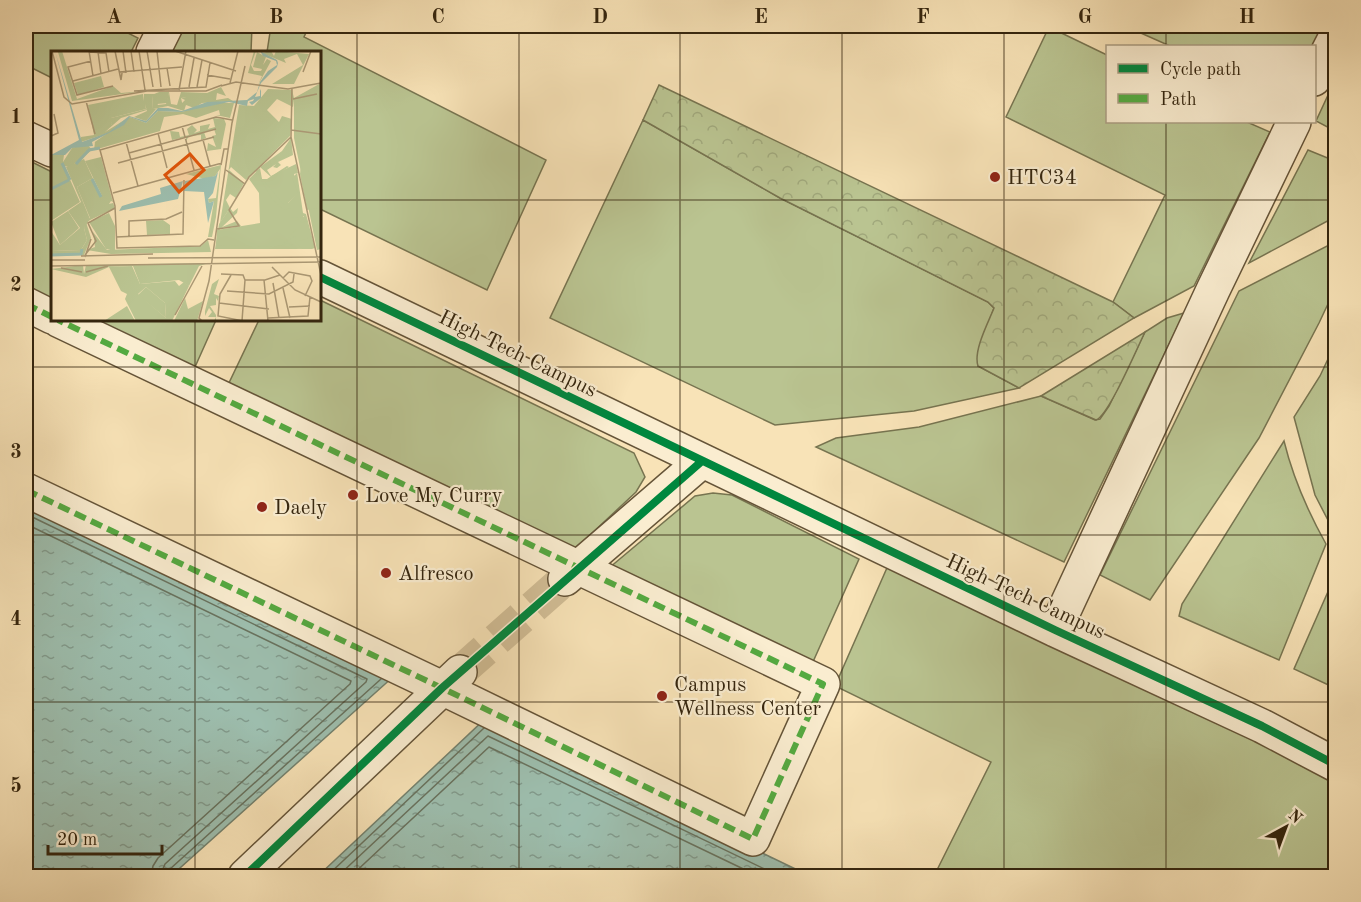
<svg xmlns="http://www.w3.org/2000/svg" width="1361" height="902" viewBox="0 0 1361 902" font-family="'Old Standard TT',serif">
  <defs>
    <pattern id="forest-crowns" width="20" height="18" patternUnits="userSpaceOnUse" patternTransform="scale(1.5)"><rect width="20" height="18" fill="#bac491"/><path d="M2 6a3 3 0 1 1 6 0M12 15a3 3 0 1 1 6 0" fill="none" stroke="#a0a87c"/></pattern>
    <pattern id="water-ripples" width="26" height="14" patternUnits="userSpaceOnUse" patternTransform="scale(1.5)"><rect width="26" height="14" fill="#9dbeae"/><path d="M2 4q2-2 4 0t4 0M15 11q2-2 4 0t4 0" fill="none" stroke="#819a8c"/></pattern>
  </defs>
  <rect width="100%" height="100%" fill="#f8e3b7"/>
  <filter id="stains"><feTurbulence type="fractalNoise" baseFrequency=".00333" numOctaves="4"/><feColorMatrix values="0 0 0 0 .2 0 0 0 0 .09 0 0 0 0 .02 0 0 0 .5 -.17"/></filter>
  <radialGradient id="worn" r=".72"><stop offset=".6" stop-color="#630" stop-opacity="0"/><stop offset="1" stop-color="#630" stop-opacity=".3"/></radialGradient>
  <path fill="#bac491" stroke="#777450" stroke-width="1.5" d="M26,26H114L138,38L131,52H52V78L26,65Z
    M180,26H252L251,52H168Z
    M271,26H309L304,37L546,160L487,290L320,209V52H267Z
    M1125,26H1327L1314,46H1170Z
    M1049,27L1107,55L1108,122H1247L1270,132L1194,286L1134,318L1113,302L1165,195L1006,117Z
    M1335,80V131L1316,121Z
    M643,120L780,198L988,302L994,308L978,352V366L1019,388L914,411L775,425L550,318Z
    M1308,150L1335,161V217L1249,263Z
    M26,159L52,172V299L26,286Z
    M1335,242V289L1319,323L1259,438L1150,600L1100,575L1239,291Z
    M320,300L634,453L645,477L636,492L573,551L228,385L259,320H320Z
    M1184,313L1064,562L816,447L836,438L919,427L1041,396L1095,420L1100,419L1109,406L1145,332L1167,318Z
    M95,320H216L195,367Z
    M1335,344L1336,521L1332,528L1315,495L1294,417L1320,376Z
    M1284,441C1293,478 1307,510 1326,544L1279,660L1179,616L1182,604Z
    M713,493L732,495L859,559L812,664L609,568L695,496Z
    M890,561L1335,779V876H934L991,762L835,686Z
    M1334,578L1336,579L1335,688L1294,669Z"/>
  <path fill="url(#forest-crowns)" stroke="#777450" stroke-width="1.5" d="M659,85L1113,302L1134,318L1019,388L978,366C973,351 988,323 994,308L988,302L780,198L643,120Z
    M1145,332C1137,348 1109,415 1096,420L1041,396Z"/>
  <path fill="url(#water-ripples)" stroke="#73816e" stroke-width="1.5" d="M26,499L394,676L171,876H26Z
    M485,719L810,876H318Z"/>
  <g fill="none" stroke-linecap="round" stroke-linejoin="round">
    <path stroke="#68725e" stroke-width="1.5" d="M26,514L367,679L366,682L165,864L160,876
      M26,524L351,681L350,684L158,858L153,866L151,876
      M168,876L170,869L381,679
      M327,876L484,728
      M338,876L488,736L779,876
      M351,876L489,747L758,876"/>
    <path stroke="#d1bd95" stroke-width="33" stroke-dasharray="33 16" stroke-linecap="butt" d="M460,672L565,579"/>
    <g stroke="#655438" stroke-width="36">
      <path id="pedestrian" d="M26,304L52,317
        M26,490L442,688L753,839L823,684L58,320"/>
    </g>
    <g stroke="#655438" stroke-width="36">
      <path id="minor" d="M153,52L166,26
        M1314,79L1336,36
        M26,138L52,150
        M320,277L1055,630L1262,726L1336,765
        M565,579L702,461
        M1055,630L1213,290L1294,122
        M245,876L460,672"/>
    </g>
    <use href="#pedestrian" stroke="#faedd0" stroke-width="33"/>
    <use href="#minor" stroke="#faedd0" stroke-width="33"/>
    <path stroke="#54aa41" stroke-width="6" stroke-dasharray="12 6" stroke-linecap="butt" d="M26,304L52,317
      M26,490L442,688L753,839L823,684L58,320"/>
    <g stroke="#faedd0" stroke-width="11">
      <path id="cycleway" d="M320,277L1055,630L1262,726L1336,765
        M245,876L442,688L702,461"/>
    </g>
    <use href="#cycleway" stroke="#00873e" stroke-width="8"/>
  </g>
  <path fill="none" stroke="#34250e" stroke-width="1.5" stroke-opacity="0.55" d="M195,26V52M357,26V876M519,26V876M680,26V876M842,26V876M1004,26V876M1166,26V46M1166,122V876M26,200H52M320,200H1336M195,320V876M26,367H1336M26,535H1336M26,702H1336"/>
  <g fill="#8f2418" stroke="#faedd0" stroke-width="2">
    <circle cx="995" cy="177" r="6"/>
    <circle cx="353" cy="495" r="6"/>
    <circle cx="262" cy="507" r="6"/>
    <circle cx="386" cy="573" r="6"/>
    <circle cx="662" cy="696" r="6"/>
  </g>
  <g text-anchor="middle" stroke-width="4.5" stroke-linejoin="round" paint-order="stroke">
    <g font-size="21" fill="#34250e" stroke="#faedd0" text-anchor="start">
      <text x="1007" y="184">HTC34</text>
      <text x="365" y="502">Love My Curry</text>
      <text x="274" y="514">Daely</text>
      <text x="398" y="580">Alfresco</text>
      <text x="674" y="691">Campus<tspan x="674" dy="24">Wellness Center</tspan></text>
    </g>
    <g font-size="21" fill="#34250e" stroke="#faedd0">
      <text transform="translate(518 353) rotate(26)" y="7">High Tech Campus</text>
      <text transform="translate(1026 596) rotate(25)" y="7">High Tech Campus</text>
    </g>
  </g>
  <g transform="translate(51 51)">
    <rect width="270" height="270" fill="#f8e3b7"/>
    <path d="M11,0L26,48L62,35L70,42L93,40L21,50L7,1ZM220,0L223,5L225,0L258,3L243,33H221L252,14L246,3L233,8L235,12L211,2ZM270,32V198L266,199L243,87V48L242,56L226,48L216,59L228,71L231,65L241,68L239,85L195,129L180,116L178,119L193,132L185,147L179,143L175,149L179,157L169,172L188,54L203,55L217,38L241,39L243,47ZM170,36L175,45L166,42L165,49L177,47L182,50L151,52L143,57L135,54L133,60L129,54L134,49L130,47H135L130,46V41L156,42ZM108,41H118L116,52L106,53L101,44L102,58L117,56L105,58L95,70L83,66L96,60L94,53L95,58L60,67L61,73L54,81L75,68L57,82L30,91V86L43,84L37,54L92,43L93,50V43H104V45ZM158,52H183L179,67L165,64H169L168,59L145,67L132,63L113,66L109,80L43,99L44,91L41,93L79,66L95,72L107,60L131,61ZM240,87L242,104L227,111L230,114L226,117L222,116L225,113L216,119L220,125L245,113L247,122L243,123L248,142L237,152L256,169L260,188L247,192L255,198L165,197L166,179L209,172L208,142L198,128L206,120L213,131L220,126L209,116L231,100ZM40,91L37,94L41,99L19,116L13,115L29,151L0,170V104H13L12,111L21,97ZM50,106L62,151L60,150L58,153L62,152L64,157L35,171L40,187L33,204L0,205V200L30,199L36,189L33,177L35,170L39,167L26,136L40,128L51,145L34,110ZM170,114L165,166L161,186H157L163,150L158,152L157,148L165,147L169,118L164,125L154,128L135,123ZM17,160L28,177L9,194L0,171ZM112,169L119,174V183L96,184L95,170ZM42,181L56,199L150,195L157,189L160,201L60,203L36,199L44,196ZM158,212L148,215L138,235L128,229L89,233L82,215L58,216L35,226L0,218L32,214L33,223L35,214ZM95,236L114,252L115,267L87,244ZM76,255L84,270H53L73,257Z" fill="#bac491"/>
    <path d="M203,0H205L200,14L203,20H210L211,18L202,16L206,1L215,6L212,14L216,8L220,10L207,34L211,25L197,22ZM108,41L104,47L107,54L115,53L118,41L120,53L126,54L130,41V46L135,47H130L133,60L117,55L102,58L101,44ZM94,53L96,59L70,67L54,81L46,83L61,73L56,62L60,67L96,58ZM79,67V87L63,91L67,87L61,81L69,75V79ZM162,67L173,68L175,73L170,98L156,100L157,92L165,96L161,85L165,84L163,78L153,81L155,87L150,89V84L138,85L135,90V86L121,89L119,80L128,81L129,86L138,84L136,78L141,74L146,79L143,82L149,80V75L159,73L157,78L164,76ZM33,108L50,145L40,128L26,136L39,168L33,177L36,189L30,199L0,200V180L9,194L29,177L17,160L30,151L15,116ZM251,108L252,119H257L266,134L270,158H265L267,148L265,157L256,159L249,123ZM245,114L252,162L255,163L264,197L261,198H252L245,192L244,185L232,193L246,177V191L257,187L256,170L249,172L253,165L244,170L247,167L240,166V157L233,159L221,148L205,120L209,117L211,128H216L236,115L238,116L214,131L234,155L247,142L241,127L246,122L240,116ZM179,157L182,161L187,157L186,162L171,176L186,170L190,175L169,177L167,194L223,196L239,192L237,196L242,193L247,198H164L168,173ZM58,162L64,175V200L55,198L38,171ZM81,215L89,233L124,230L128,235L133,231L138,235L121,270H85L74,248L76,243L70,240L58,216ZM95,236L114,252L115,267L87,243ZM168,228L163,243L168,245L167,250L165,247V254L159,255L165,264V270H163L165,266H157L161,261L158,257L154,265V260L161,233ZM134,247L137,258L152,250L146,270H123Z" fill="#bac491" fill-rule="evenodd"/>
    <path d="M50,25L53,36L27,44L23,32Z" fill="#bac491"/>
    <path d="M4,0L31,91L58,81L78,65L95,70L107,57H117L131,60L156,51L196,49L206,41L209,31L217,20L226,14L225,10L212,5L209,0L226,9L227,12L226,16L210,32L204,46L209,45V40L210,38V47L201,54L198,51L202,50L203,48L197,50L196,55L178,51L131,61L107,60L95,72L79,66L73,74L41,91L42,95L21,97L14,104H0L28,89ZM167,121L162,142L157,148L158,152L163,150L157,172L153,141L133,140L134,130L164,125ZM132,130L127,148L68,160L71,155L110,143L109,137Z" fill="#9dbeae"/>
    <path fill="none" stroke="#9dbeae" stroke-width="3" d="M11,112L19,129M25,113L38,99L49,97M41,128L50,146M0,138L18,129M0,204L30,203L31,198"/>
    <path fill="none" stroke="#aa9773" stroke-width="1.5" d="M1,0L13,46L21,53L96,40H133M38,0L42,25M64,0L70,29L71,22M72,0L75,22M80,0L83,21M88,0L94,39M96,0L102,36M106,0L110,36M124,0L185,20M38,1L55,2L58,21M47,1L50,23M40,10L17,16L26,44L62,35M116,17L119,35M68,21L131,16M252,21L260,0M156,24L179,28M22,30L67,18M179,32L187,0M170,35L185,31L237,38L270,32M138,36L143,7M146,36L151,9M241,37L240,86L270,224M128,39L135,0M83,40L155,36L159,12M132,40H155L171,34M242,48L266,43M35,50L44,83M131,75L143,119M240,79L270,83M107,82L116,117M0,85L7,82L3,63M152,89L159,115M75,91L87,135M78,102L165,78M67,112L163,86M170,114L173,98H177M175,119L194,133M62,142L171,112M166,178L188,175L178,159L198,126L240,86M78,185V170L115,168L131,161M65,186L132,183L133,129M163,189L157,188L149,195L66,197L64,155L49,99L165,66L181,69M34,204L45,190L37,172L64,157M30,205L102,203M34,206L40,188M97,207L270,206M0,209H34M0,215L270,211M221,216L244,239L270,251M10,217L31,221M35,221L57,215M170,223L192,224L194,229H214L229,224M180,224L169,243L167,265L192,270M232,227L238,221L259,225L261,230L254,245M213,229L217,270M222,232L228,267M232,237L239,267M176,240L218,243L242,231L243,223M168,252L218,258M238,256L259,255M124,264L151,215M217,267L257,265L259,246M151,270L148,267L158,230L181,72L194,15M191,270L194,229"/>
    <path fill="#df560c" fill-opacity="0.15" stroke="#df560c" stroke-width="3" d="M139,103L153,119L128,141L114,124Z"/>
    <rect width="270" height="270" fill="none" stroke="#34250e" stroke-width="3"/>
  </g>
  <rect width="1361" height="902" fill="none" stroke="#f8e3b7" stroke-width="66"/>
  <rect x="1106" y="45" width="210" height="78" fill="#faedd0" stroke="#ab9d82" stroke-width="1.5"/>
  <rect x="1118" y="64" width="30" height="9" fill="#00873e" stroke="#ab9d82" stroke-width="1.5"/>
  <text x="1160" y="75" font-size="18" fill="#34250e">Cycle path</text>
  <rect x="1118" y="94" width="30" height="9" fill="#54aa41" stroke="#ab9d82" stroke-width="1.5"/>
  <text x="1160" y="105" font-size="18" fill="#34250e">Path</text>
  <g transform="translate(1286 827) rotate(41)" stroke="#faedd0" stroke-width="4.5" paint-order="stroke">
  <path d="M0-4.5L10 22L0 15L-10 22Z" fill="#34250e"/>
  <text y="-9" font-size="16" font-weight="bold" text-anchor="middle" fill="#34250e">N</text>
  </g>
  <path d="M48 845v9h114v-9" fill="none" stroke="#34250e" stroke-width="3"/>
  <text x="57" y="845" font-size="18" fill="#34250e" stroke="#faedd0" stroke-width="4.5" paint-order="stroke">20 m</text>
  <rect x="33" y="33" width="1295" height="836" fill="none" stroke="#34250e" stroke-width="2"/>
  <g font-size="20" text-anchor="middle" font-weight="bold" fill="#34250e">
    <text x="114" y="23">A</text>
    <text x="276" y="23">B</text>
    <text x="438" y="23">C</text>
    <text x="600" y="23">D</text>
    <text x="761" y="23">E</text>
    <text x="923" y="23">F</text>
    <text x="1085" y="23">G</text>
    <text x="1247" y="23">H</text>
    <text x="16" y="123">1</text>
    <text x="16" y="291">2</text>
    <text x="16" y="458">3</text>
    <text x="16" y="625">4</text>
    <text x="16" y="792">5</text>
  </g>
  <rect width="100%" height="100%" filter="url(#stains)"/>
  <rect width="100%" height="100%" fill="url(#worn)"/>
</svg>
